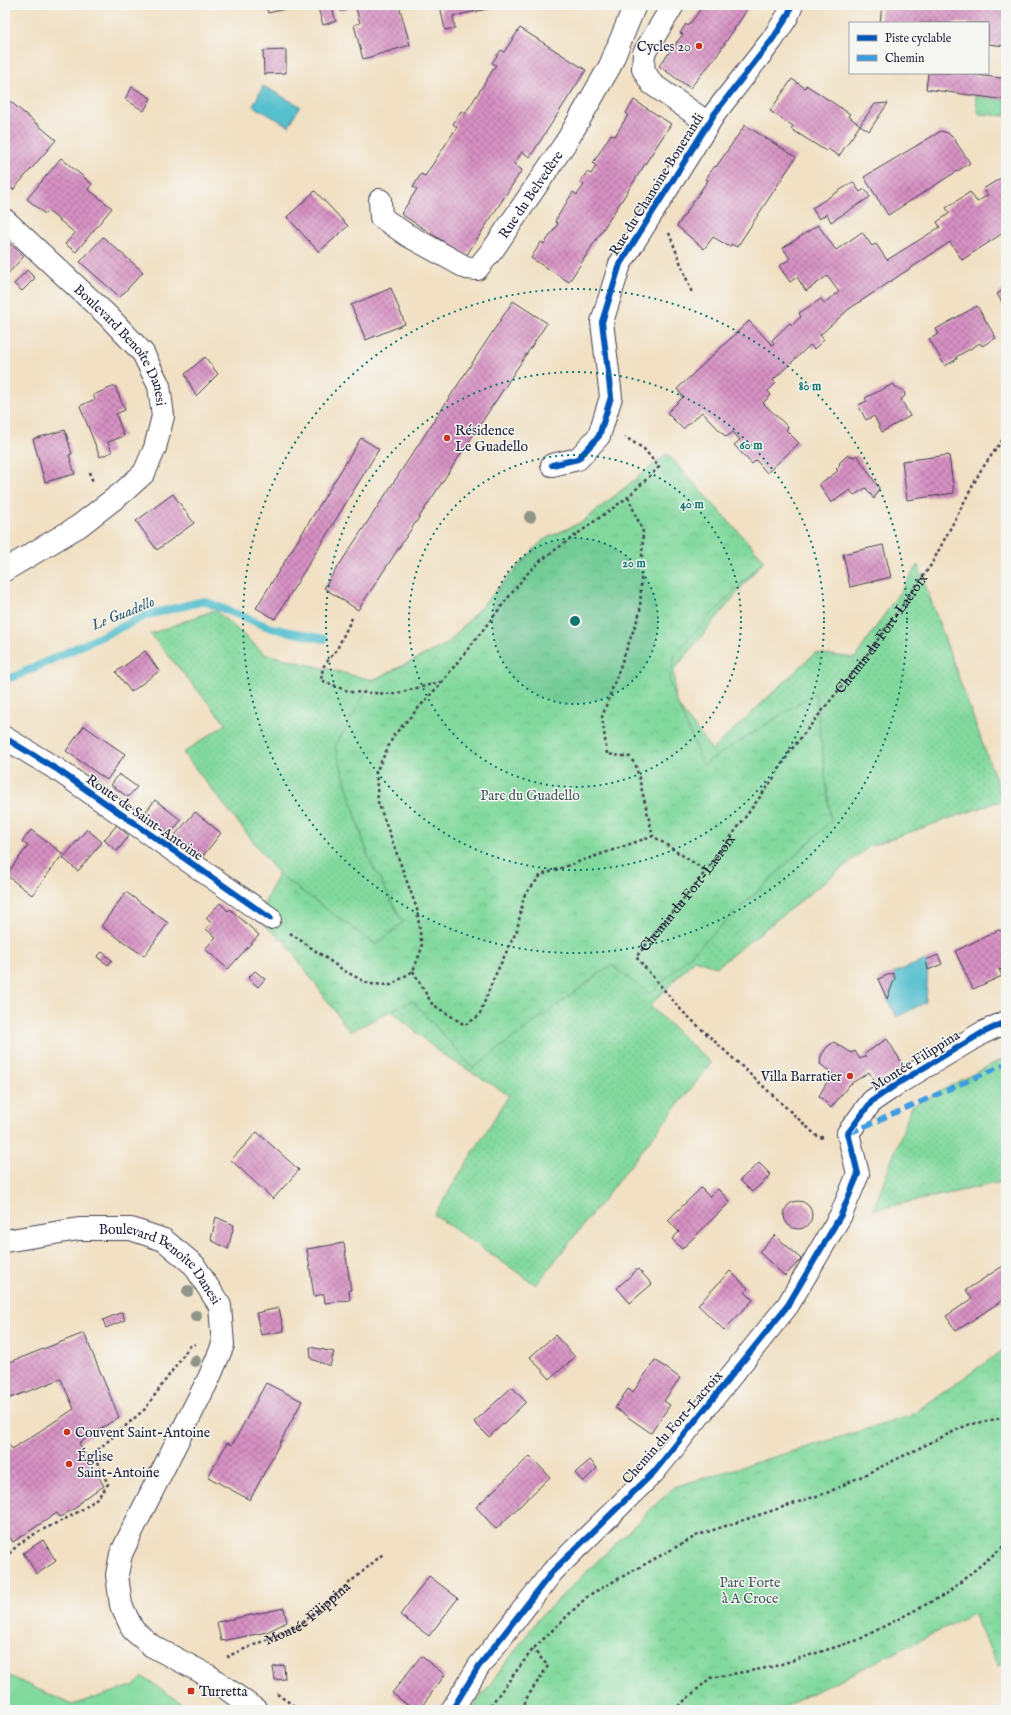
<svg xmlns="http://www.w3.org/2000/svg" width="1011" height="1715" viewBox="0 0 1011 1715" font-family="'IM FELL English',serif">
  <defs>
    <pattern id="grass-dots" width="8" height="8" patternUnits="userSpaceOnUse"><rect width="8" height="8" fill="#82d99e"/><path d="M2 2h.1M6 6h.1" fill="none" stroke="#70ba89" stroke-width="1.8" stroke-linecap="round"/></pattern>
    <pattern id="park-crowns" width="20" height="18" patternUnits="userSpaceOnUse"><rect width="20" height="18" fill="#82d99e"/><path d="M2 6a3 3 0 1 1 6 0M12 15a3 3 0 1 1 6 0" fill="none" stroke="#70ba89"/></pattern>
    <pattern id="building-cross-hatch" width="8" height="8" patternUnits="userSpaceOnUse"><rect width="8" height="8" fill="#d691c2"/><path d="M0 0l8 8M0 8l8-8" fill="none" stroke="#ad769f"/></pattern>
  </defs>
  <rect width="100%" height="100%" fill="#f6f6f2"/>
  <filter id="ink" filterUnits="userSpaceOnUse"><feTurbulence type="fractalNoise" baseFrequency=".025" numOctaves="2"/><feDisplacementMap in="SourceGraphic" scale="8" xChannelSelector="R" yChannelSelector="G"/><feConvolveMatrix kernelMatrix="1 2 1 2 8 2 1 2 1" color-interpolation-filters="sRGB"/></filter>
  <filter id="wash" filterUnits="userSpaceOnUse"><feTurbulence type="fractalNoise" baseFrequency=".012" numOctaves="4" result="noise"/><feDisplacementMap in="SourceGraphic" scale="16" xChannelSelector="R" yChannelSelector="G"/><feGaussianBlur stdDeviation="0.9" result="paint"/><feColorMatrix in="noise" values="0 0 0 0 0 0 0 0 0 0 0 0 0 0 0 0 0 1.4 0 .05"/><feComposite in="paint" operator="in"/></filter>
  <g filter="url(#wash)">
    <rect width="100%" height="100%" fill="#f1e0c3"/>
    <path fill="url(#grass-dots)" stroke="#527e6c" d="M975,96L1006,100V116L979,114Z
      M667,454L764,560L674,670L675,702L712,750L815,653L855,658L918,565L1003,800L870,846L717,967L695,959L650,1006L711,1063L536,1285L434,1215L509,1095L439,1052L377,998L183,753L226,724L150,634L215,610L265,654L373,680L447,644L543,540L582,522Z
      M1006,1057V1181L873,1210L912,1106Z"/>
    <path fill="url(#park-crowns)" stroke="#527e6c" d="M667,454L764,560L675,653L669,683L703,765L815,693L831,821L650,994L611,965L473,1068L412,1000L350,1032L286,943L257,919L278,874L376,945L403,922L369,859L335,747L373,680L447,644L543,540L582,522Z
      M1006,1348V1661L998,1666L973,1614L778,1710H471L540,1617L674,1487L910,1416Z"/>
    <path fill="#82d99e" stroke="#527e6c" d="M5,1674L72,1705L135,1685L143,1677L192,1710H5Z"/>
    <path fill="#54bfce" stroke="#3b7084" d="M263,86L300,106L289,126L253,106Z
      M926,960L928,965L926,1002L897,1017L887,999L895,978L893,973Z"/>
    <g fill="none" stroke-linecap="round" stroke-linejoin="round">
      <path stroke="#54bfce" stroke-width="8" d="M5,678L14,677L147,615L204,601L271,628L324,639"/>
    </g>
    <g id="blocks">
      <path fill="url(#building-cross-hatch)" d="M266,5H298V6L268,13Z
        M317,5H331L336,21L323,25Z
        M338,5H346L347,10L340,11Z
        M355,5H399L410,45L363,59L354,25L360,23Z
        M440,5H496L497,7L453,16L455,28L445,30Z
        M704,5H750L716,57L690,88L659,66L683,34L680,33L686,24L688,26Z
        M882,5H1006V46L988,44V23H880Z
        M520,28L586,70L530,157L522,152L514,164L522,170L466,256L401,214L417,189L413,187L421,174L425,176L457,127L453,124L461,111L465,114L496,65L492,63L501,50L504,52Z
        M286,50V73L264,74L263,51Z
        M928,73H961L1000,78L1006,74V100L926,89Z
        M792,79L805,88L806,85L850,114L848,116L860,125L839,156L828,149L826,151L791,129L793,126L770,111Z
        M132,87L151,98L144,111L125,99Z
        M5,97L56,140L13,190L5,183Z
        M634,100L671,124L569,282L531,258L541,242L544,244L558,224L555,221L573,192L577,195L584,185L580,182L587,172L591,174L596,166L593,163L611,134L615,136L628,115L626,113Z
        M888,103L869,131L860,125L875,104Z
        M745,125L796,157L739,244L737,247L731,244L730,247L713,237L704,249L677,226L708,180L706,179L711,171L715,166L716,167Z
        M941,131L948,133L954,139L970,163L888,215L864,177Z
        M61,158L92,184L88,189L112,208L76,252L65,244L75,233L48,211L45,214L27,199Z
        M1001,178L1006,185V224L1002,226L1006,231L962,260L950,242L849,309L820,335L824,340L814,349L810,345L773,380L776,383L768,391L771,395L763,403L788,427L786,430L799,443L767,473L756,460L752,464L734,445L740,440L733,432L726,437L702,412L683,429L667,413L683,397L677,389L749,321L772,345L774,343L772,340L790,323L792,325L801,317L799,313L821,299L824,303L839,292L827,276L806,291L797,277L790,282L779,266L790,259L783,248L818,225L836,250L862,232L872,246L876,244L887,260L940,227L937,222L950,213L946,208L970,192L977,202L988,195L983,189Z
        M853,182L860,192L865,189L870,197L831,222L827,214L819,219L812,208Z
        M315,191L348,226L319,252L287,217Z
        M103,237L143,272L120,297L80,262Z
        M5,239L24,256L5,277Z
        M27,270L35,278L22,291L14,284Z
        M391,288L405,324L366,340L351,305Z
        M1006,288V306L1005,307L997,294Z
        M513,301L547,323L358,610L324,588Z
        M977,306L996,338L982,346L980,343L956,357L957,359L945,366L929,339L939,334L936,329Z
        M205,357L218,374L196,396L185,374Z
        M893,384L897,388L904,391L905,396L901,399L910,416L882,432L874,416L866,420L858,405L867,401L865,398Z
        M115,386L125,410L116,414L124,436L108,442L112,452L100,457L80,406L95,399L93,395Z
        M65,430L72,454L69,455L75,474L45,482L33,439Z
        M361,438L379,449L275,619L256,608Z
        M848,455L854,457L857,455L879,488L874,499L866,488L854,495L850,490L831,503L819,484L838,471L836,469L839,467L840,462Z
        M949,455L954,493L907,500L902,461Z
        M173,494L194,523L157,550L136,521Z
        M883,545L891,577L850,587L843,554Z
        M145,651L159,671L131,692L116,672Z
        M84,726L125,754L107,780L66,751Z
        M119,774L137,787L128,797L111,785Z
        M155,800L181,820L167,838L141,818Z
        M195,812L221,833L202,857L175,835Z
        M117,825L129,836L117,851L104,840Z
        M87,829L102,842L78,871L63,858Z
        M31,830L63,854L32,895L6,875L28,846L22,842Z
        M126,892L168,923L144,956L101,926Z
        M220,903L228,911L230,909L259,935L228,969L205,949L216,937L206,929L211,923L206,918Z
        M999,930L1006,932V971L999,969L1002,976L973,989L955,951Z
        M102,952L112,960L108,965L97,957Z
        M938,955L942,964L928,970L926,960Z
        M255,971L265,979L258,987L248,978Z
        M893,973L895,978L887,999L878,979Z
        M887,1039L904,1066L876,1084L869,1072L849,1085L831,1108L819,1096L832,1073L820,1064L821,1056L827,1047L834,1042L852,1053L855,1051L860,1059L866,1056L864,1054Z
        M257,1132L299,1170L273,1199L231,1160Z
        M759,1163L771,1175L752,1192L740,1180Z
        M701,1188L709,1196L718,1189L730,1202L682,1249L672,1239L679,1232L668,1220Z
        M784 1215a14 14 0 1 1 28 0a14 14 0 1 1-28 0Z
        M216,1217L234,1225L228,1249L211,1240Z
        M775,1235L801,1259L785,1276L759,1252Z
        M344,1243L351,1290H349L350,1300L325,1303L324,1294L314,1296L307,1249Z
        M1006,1264V1298L956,1331L946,1316L972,1299L966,1290Z
        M638,1269L652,1284L630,1303L617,1288Z
        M730,1271L748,1288L745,1292L753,1300L724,1330L698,1305Z
        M279,1308L284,1331L261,1335L256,1313Z
        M122,1312L125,1320L106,1328L103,1320Z
        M84,1333L119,1417L79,1443L104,1486L83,1499L77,1507L60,1517L57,1513L13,1542L5,1530V1439L12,1449L74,1409L61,1379L5,1400V1364Z
        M555,1335L575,1357L550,1379L530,1357Z
        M310,1347L334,1352L330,1366L311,1359Z
        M655,1360L680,1378L664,1401L670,1405L651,1433L615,1408L628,1389L633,1392Z
        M266,1383L302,1401L250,1500L208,1477L227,1443L232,1445Z
        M512,1387L526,1402L489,1437L474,1422Z
        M530,1456L550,1477L496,1529L476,1507Z
        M590,1460L597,1468L583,1482L575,1473Z
        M43,1540L56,1561L37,1574L23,1553Z
        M429,1576L458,1598L429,1636L400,1615Z
        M284,1608L287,1622L267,1632L221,1641L217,1622Z
        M421,1656L445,1675L419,1710H414L392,1693Z
        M284,1665L285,1679L275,1680L273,1667Z"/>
    </g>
  </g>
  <g filter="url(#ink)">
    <use href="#blocks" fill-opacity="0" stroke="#413e4f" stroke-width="1"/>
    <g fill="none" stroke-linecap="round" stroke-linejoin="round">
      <g stroke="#413e4f" stroke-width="24">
        <g id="minor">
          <path d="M673,5L644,53L643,69L652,84L708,123"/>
          <path id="s3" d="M380,200L381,217L407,235L467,268L477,269L494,248L568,139L610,66L635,5"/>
          <path d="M552,465L578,459L599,436L611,397L602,322L620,264L715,113L772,40L787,17L792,5"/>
          <path d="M5,738L58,770L270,918"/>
          <path d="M452,1710L479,1666L553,1571L654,1472L788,1305L841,1215L858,1174L848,1133L872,1101L900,1082L982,1033L1006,1022"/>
        </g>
      </g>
      <g stroke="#413e4f" stroke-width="24">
        <g id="major">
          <path id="s4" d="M5,220L108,316L143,353L159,386L163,416L155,448L144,473L123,492L79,526L5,570"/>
          <path id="s5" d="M5,1241L79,1229H131L164,1240L194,1265L220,1306L223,1345L209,1378L134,1527L121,1554L117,1575L121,1605L133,1630L152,1646L209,1676L256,1710"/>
        </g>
      </g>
      <g stroke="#413e4f" stroke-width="2.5" stroke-dasharray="3 3" stroke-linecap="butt">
        <path d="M669,233L692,293"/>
        <path d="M90,472L93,483"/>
        <path d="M628,497L643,532L640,612L602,717L607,754L630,757L636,766L653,836"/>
        <path d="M352,618L337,649L323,667L321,680L350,692L394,694L441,682"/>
        <path d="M290,933L343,970L369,984L391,985L413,971L422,948L417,909L378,802L376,772L394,735L442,682L526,575L540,561L628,497L659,467L644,449L625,437"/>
        <path d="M413,971L432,1004L465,1025L479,1016L493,980L517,930L524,896L541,875L653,836L706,871"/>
        <path id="s1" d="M823,1137L819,1138L682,1011L636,957L706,871L773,779L791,750L869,652L931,565L981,470L1006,435"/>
        <path d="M5,1558C10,1553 15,1547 21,1543C48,1522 89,1516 108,1484L93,1454L145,1409L189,1347L195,1344"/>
        <path id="s2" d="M229,1658L228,1656L299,1626L383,1554"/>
        <path d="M277,1694L300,1710"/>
        <path d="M487,1710L533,1649L589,1595L698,1535L829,1492L967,1425L1006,1417"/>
        <path d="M523,1710L526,1699L548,1666L533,1649"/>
        <path d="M674,1710L710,1678L772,1667L858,1640L946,1594L1006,1544"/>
      </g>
      <use href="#minor" stroke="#fff" stroke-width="22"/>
      <use href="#major" stroke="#fff" stroke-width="22"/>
      <path stroke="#3c9ce2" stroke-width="5" stroke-dasharray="10 5" stroke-linecap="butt" d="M850,1133L1006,1064"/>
      <g stroke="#f6f6f2" stroke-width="8">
        <path id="cycleway" d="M552,465L578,459L599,436L611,397L602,322L620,264L715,113L772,40L787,17L792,5
          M5,738L58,770L270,918
          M452,1710L479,1666L553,1571L654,1472L788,1305L841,1215L858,1174L848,1133L872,1101L900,1082L982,1033L1006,1022"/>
      </g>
      <use href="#cycleway" stroke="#0057b8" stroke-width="6"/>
    </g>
    <g fill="#8f9689">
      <circle cx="530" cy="517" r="6"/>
      <circle cx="188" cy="1291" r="6"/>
      <circle cx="196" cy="1316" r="6"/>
      <circle cx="195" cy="1361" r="6"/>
    </g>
  </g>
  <circle cx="575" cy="621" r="83" fill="#0f766e" fill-opacity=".12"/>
  <g fill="none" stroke="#0f766e" stroke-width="2" stroke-dasharray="2 4">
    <circle cx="575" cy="621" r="83"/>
    <circle cx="575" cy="621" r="166"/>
    <circle cx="575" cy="621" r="249"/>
    <circle cx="575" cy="621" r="332"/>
  </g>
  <g fill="#c8321e" stroke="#f6f6f2" stroke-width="1.5">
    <circle cx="699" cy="46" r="4"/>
    <circle cx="447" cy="438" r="4"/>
    <circle cx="850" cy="1076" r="4"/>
    <circle cx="67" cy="1432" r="4"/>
    <circle cx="69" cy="1464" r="4"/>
    <rect x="187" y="1687" width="8" height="8" rx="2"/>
  </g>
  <g text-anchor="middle" stroke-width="3" stroke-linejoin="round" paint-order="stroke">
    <g font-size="14" fill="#22223b" stroke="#f6f6f2" text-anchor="start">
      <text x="691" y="51" text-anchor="end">Cycles 20</text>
      <text x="455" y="435">Résidence<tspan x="455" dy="16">Le Guadello</tspan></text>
      <text x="842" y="1081" text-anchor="end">Villa Barratier</text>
      <text x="75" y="1437">Couvent Saint-Antoine</text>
      <text x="77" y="1461">Église<tspan x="77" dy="16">Saint-Antoine</tspan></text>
      <text x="199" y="1696">Turretta</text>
    </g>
    <g font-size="14" fill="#22223b" stroke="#f6f6f2">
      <text transform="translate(656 184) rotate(-58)" y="5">Rue du Chanoine Bonerandi</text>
      <text dy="5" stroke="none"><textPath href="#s3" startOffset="219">Rue du Belvedère</textPath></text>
      <text dy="5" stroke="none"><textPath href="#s4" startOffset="173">Boulevard Benoîte Danesi</textPath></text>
      <text dy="5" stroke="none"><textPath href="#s1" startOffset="668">Chemin du Fort-Lacroix</textPath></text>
      <text transform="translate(145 817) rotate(35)" y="5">Route de Saint-Antoine</text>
      <text dy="5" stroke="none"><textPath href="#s1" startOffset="344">Chemin du Fort-Lacroix</textPath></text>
      <text transform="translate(915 1060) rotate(-32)" y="5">Montée Filippina</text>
      <text dy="5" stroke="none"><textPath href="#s5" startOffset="170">Boulevard Benoîte Danesi</textPath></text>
      <text transform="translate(672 1427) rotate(-49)" y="5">Chemin du Fort-Lacroix</text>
      <text dy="5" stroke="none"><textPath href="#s2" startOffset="93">Montée Filippina</textPath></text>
    </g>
    <g font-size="14" fill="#3f5959" stroke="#f6f6f2">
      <text x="530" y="800">Parc du Guadello</text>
      <text x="750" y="1587">Parc Forte<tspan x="750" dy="16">à A Croce</tspan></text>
    </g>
    <g font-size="15" font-style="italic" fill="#34596e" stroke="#f6f6f2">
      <text transform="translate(123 613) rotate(-22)" y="5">Le Guadello</text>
    </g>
  </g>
  <circle cx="575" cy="621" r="6" fill="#0f766e" stroke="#f6f6f2" stroke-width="2"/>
  <g font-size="12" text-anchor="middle" font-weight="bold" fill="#0f766e" stroke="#f6f6f2" stroke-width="3" stroke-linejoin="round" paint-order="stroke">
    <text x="810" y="390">80 m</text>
    <text x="751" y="449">60 m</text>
    <text x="692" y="508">40 m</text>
    <text x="634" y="567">20 m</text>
  </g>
  <rect width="1011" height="1715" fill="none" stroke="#f6f6f2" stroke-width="20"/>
  <rect x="849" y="22" width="140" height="52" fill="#f6f6f2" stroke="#a1a1a9"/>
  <rect x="857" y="35" width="20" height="6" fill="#0057b8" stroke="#a1a1a9"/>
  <text x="885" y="42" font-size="12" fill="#22223b">Piste cyclable</text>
  <rect x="857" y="55" width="20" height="6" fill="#3c9ce2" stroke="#a1a1a9"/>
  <text x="885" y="62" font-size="12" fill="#22223b">Chemin</text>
</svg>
